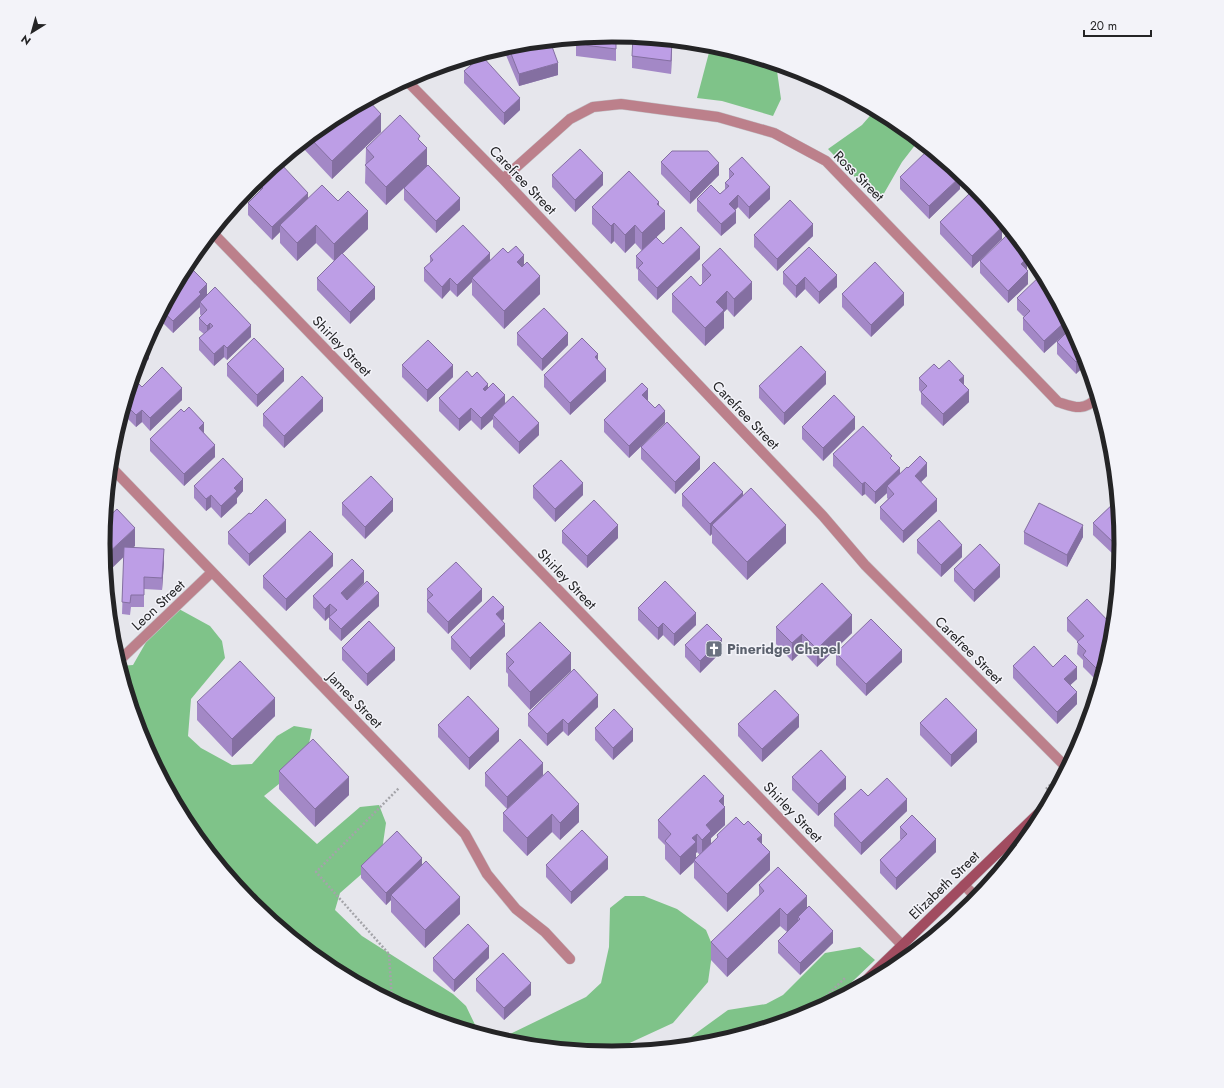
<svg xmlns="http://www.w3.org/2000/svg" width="1224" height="1088" viewBox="0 0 1224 1088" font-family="Jost,sans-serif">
  <rect width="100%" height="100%" fill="#e6e6ec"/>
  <path fill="#7fc389" d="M711,45L776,64L781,99L773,116L722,101L697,98Z
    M875,110L895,121L919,140L902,162L879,202L828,149L862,125Z
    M179,609L210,626L222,641L225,658L191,699L188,736L201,748L232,765L252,764L277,736L294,726L312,729L305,763L264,796L317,844L360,807L379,805L386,823L381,857L340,893L335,910L362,936L453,994L466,1006L479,1033L417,1014L329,967L266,915L265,912L252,904L189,827L142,739L120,666L133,665L161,616Z
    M625,896H644L677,909L706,930L713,947L708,982L673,1023L621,1047L619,1052L612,1053L512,1043L500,1039L586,997L601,983L609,947L610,908Z
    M860,947L875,960L832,1001L807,1014L711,1043L677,1047L728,1010L766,1004L783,995L825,953Z"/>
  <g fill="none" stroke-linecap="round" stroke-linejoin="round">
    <g stroke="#c3c3c8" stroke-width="11">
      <path id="street" d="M406,80L503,179L823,516L865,565L1067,768
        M503,179L570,119L593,107L621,104L718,117L774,133L826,161L1058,402C1074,407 1083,412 1097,398
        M212,232L902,945
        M111,467L465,834L487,874L516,909L545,932L570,959
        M123,657L212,572
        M964,885L977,898"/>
    </g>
    <g stroke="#c3c3c8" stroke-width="11">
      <path id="secondary" d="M861,985L1047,805"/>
    </g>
    <path stroke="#a4a4a9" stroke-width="2.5" stroke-dasharray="2 2" stroke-linecap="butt" d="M1046,789L1055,780
      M392,1001L389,954L316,872L399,788
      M809,1013L846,977"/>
    <use href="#street" stroke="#bc808b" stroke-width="10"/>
    <use href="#secondary" stroke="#a14c60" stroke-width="10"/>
  </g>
  <path fill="#a388c6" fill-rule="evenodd" d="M616,35V61L576,56V39Z
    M513,45L558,75L519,86L503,48Z
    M672,47L671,74L632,68V56Z
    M464,71L520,110L504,125L464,83Z
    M329,121L381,132L332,179L303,148V142Z
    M420,141L427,166L386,205L365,183L366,148Z
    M661,162L719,175L690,204L661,174Z
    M729,169L770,199L749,219L738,207L735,210L736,223L721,236L697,211V199L720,194L725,190V183L729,179Z
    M552,175L603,185L575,212L552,187Z
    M900,177L960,189L929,219L900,189Z
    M260,185L308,198L338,201L368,229L342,254L375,299L350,324L317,290V278L334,261L316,243L297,261L280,243V232L272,240L248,215V203L260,192Z
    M404,188L460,210L436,233L404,200Z
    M659,205L665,229L656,237L663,244L700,259L657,300L638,280V270L636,268V256L642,251L635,243L625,253L614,241L611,244L592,224V207Z
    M940,222L1002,239L972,268L940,234Z
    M754,235L813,236L777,271L754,247Z
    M809,247L837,287L819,304L805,289L796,298L783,284V272Z
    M508,253L524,265L540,294L504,329L472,295V282L457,297L450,290L442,299L424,281V268L430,263V256L490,260Z
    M980,261L1027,270L1028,284L1008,303L980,273Z
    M187,264L207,295L251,337L227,360L224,357L214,366L199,350V338L204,334L199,330V318L201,316L200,314V307L173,333L158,318Z
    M702,265L752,299L734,317L727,309L724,312V328L705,346L672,312V294L700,286L703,284L702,283Z
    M842,294L904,305L871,337L842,307Z
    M1017,298L1068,323V331L1044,353L1023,330V318L1024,317L1017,310Z
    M517,333L568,345L542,371L517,345Z
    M1057,342L1082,349L1076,374L1057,354Z
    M598,360L606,381L570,415L544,387V375Z
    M227,364L284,381L257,407L227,376Z
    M402,365L453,377L427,402L402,377Z
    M939,369L964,385L969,402L943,426L921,404V393L919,390V378Z
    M472,377L488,388L539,435L519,454L493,427V419L481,430L471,420L459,431L439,411V398Z
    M826,384L784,425L759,398V386Z
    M142,387L182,400L150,431L142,422L136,427L122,413L129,390Z
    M648,401L665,423L629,458L604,432V420Z
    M323,411L284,448L263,426V414Z
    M802,427L855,429L823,461L802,439Z
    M204,433L215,457L184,486L150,451V439Z
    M641,447L700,469L675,494L641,459Z
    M833,454L892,460L900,474L908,468L927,476L921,482L937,511L903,543L880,519V507L888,499L887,498V493L875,504L865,494L862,496L833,466Z
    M194,486L243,491L237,498V503L221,518L211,507L206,511L194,498Z
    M533,486L583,495L555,522L533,498Z
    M682,494L743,496L786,543L747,580L712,543V534L710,536L682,506Z
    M1117,500L1114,555L1093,535V523Z
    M342,503L393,511L365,539L342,515Z
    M562,531L618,538L587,568L562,543Z
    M228,532H286L249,566L228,544Z
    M1024,532L1083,537L1067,567L1024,544Z
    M917,540L962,557L941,577L917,553Z
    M135,546L133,548L164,561L162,590L144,589V607H131L130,615L122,614L124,557Z
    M333,566L286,611L263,588V576Z
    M954,569L1000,577L974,602L954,581Z
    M1118,575L1116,599L1111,594V582Z
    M364,583L347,600L379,606L341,641L329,629V617L330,616L325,621L313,608V596Z
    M427,589L482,601L448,634L427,612Z
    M638,608L696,625L674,646L663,635L658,640L638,620Z
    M1067,618L1111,644L1099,683L1083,667V660L1077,654L1078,642L1067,631Z
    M504,619L502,621L505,636L470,670L451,649V637Z
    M776,627L852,633L817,667L802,651L792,661L776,644Z
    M685,645L722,651L700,673L685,657Z
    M342,648L395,660L367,686L342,660Z
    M836,653L902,662L866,696L836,665Z
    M506,654L571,671L530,710L508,686V674L506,672Z
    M1013,666L1053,667L1077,679L1070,685L1077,704L1057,724L1013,678Z
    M197,702L275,716L232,757L197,720Z
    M598,707L568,736L563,731L547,746L528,726V714Z
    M920,723L977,742L951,767L920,735Z
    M738,724L799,727L762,762L738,736Z
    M438,725L499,741L469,770L438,737Z
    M595,728L633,741L613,760L595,740Z
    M279,771L349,795L315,827L279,789Z
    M485,773L543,775L579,822L560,840L552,832L527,856L503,831V813L507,809L485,786Z
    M792,777L846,789L818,816L792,790Z
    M868,796L907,811L861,855L834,826V814Z
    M724,806L725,825L711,838V844L717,839V835L762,844L770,870L727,912L694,878V862L680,875L665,859V845L658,838V820ZM697,852L700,855L696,859V853Z
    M900,827L936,852L896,890L880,873V860L901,840L900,839Z
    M422,864L460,914L425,948L391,912V900L386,905L361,878V866Z
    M546,865L608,869L571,904L546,877Z
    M759,885L807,909L833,943L800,975L778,953V941L787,932L780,926L727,977L711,960V942L759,896Z
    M433,958H489L454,992L433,971Z
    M476,979L531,995L504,1020L476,991Z"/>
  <path fill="#846fa1" d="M672,41V47L671,74V61Z
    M558,63V75L519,86V74Z
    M520,98V110L504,125V113Z
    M381,114V132L332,179V161Z
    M427,148V166L386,205V187Z
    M719,163V175L690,204V192Z
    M603,173V185L575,212V200Z
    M960,177V189L929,219V206Z
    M770,187V199L749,219V207Z
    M308,193V205L280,225V232L272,240V227Z
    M738,195V207L729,216V204Z
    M460,198V210L436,233V221Z
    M659,202V217L665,211V229L642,251V233L657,204Z
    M368,211V229L334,262V244Z
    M736,211V223L721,236V224Z
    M614,223V241L611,244V226Z
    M813,224V236L777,271V259Z
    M316,225V243L297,261V243Z
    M635,225V243L625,253V235Z
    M1002,227V239L972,268V256Z
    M700,247V259L657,300V288Z
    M490,253V265L472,278V282L457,297V285Z
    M524,255V272L517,262Z
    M1027,258V270L1021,264Z
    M1028,271V284L1008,303V291Z
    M837,275V287L819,304V292Z
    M540,276V294L504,329V311Z
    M805,277V289L796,298V286Z
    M450,278V290L442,299V287Z
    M752,282V299L734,317V299Z
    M207,284V297L200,302V307L173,333V321Z
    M375,287V299L350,324V312Z
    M727,291V309L724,312V328L705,346V328L716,302Z
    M904,293V305L871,337V325Z
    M1062,312L1068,323V331L1044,353V341Z
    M210,323V335L207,338V326Z
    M251,325V337L227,360V348Z
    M568,333V345L542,371V359Z
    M224,345V357L214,366V354Z
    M149,347V359L134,374L140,357Z
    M598,354V367L595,357Z
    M1084,354L1087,364L1076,374V362Z
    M453,365V377L427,402V390Z
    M284,369V381L257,407V395Z
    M606,369V381L570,415V403Z
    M826,372V384L784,425V413Z
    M964,376V388L959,380Z
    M488,384V396L483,389Z
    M182,388V400L150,431V418Z
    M648,389V401L642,395Z
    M969,390V402L943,426V414Z
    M505,395V407L493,415V419L481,430V418Z
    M323,398V411L284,448V436Z
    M471,408V420L459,431V419Z
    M142,410V422L136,427V415Z
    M665,411V423L629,458V446Z
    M855,417V429L823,461V448Z
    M204,423V435L199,428Z
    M539,423V435L519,454V442Z
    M215,445V457L184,486V474Z
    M700,457V469L675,494V482Z
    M927,463V476L915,488V476Z
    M900,468V480L887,486V493L875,504V492Z
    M243,479V491L237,498V503L221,518V506L234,488Z
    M865,482V494L862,496V484Z
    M583,483V495L555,522V509Z
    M743,492V504L712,525V534L710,536V524Z
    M211,495V507L206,511V499Z
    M393,499V511L365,539V527Z
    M937,499V511L903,543V531Z
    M286,520V532L249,566V554Z
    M618,525V538L587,568V556Z
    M786,525V543L747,580V562Z
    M1083,525V537L1067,567V555Z
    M135,528V546L106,574L104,557Z
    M1120,537L1121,544V549L1114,555V543Z
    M962,545V557L941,577V565Z
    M164,549V561L162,590V578Z
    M333,554V566L286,611V599Z
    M1000,565V577L974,602V590Z
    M364,571V583L341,606V593Z
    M482,589V601L448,634V622Z
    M379,593V606L341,641V629Z
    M330,604V616L325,621V609Z
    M504,607V619L496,626V614Z
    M696,613V625L674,646V634Z
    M852,615V633L817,667V649Z
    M663,623V635L658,640V628Z
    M505,624V636L470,670V658Z
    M802,634V651L792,661V643Z
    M722,639V651L700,673V661Z
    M395,648V660L367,686V674Z
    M902,650V662L866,696V684Z
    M571,653V671L530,710V692Z
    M1077,667V679L1064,691V679Z
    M1104,668L1100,681V672Z
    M1077,692V704L1057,724V712Z
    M598,695V707L568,736V724Z
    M275,698V716L232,757V739Z
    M799,715V727L762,762V749Z
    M563,719V731L547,746V734Z
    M499,729V741L469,770V758Z
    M633,729V741L613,760V748Z
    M977,730V742L951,767V755Z
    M543,763V775L507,809V797Z
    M349,777V795L315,827V809Z
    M846,777V789L818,816V804Z
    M724,796V808L725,807V825L711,838V849L702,858V840L706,825L719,801Z
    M907,799V811L861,855V843Z
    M579,804V822L560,840V823Z
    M552,814V832L527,856V838Z
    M697,834V852L696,853V860H694V862L680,875V857L692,838Z
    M762,835V853L757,839Z
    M936,839V852L896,890V878Z
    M770,852V870L727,912V894Z
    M608,857V869L571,904V892Z
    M422,858V870L391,895V900L386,905V893Z
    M807,896V914L800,919L798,917V922L787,933V915Z
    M460,897V914L425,948V930Z
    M780,908V926L727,977V959Z
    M833,931V943L800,975V963Z
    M489,946V958L454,992V980Z
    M531,983V995L504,1020V1008Z"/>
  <path fill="#bd9ee6" stroke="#846fa1" d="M612,35H616V49L576,44V39Z
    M633,37L672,41L671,61L632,56Z
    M550,41L558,63L519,74L508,46L513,45Z
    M482,56L520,98L504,113L464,71Z
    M368,100L381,114L332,161L309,137L329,121Z
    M400,115L420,136L418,139L427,148L386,187L365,165L374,157L366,148Z
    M580,149L603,173L575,200L552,175Z
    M929,149L948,164L960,177L929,206L900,177Z
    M672,151H708L719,163L690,192L661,162Z
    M742,157L770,187L749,207L738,195L729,204L736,211L721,224L697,199L711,185L720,194L729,186L725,183L734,174L729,169Z
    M281,164L308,193L272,227L248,203L263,188L260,185Z
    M428,165L460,198L436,221L404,188Z
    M629,171L659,202L657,204L665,211L642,233L635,225L625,235L614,223L611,226L592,207Z
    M322,185L338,201L348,191L368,211L334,244L316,225L297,243L280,225Z
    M970,193L1002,227L972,256L940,222Z
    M790,200L813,224L777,259L754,235Z
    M463,225L490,253L457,285L450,278L442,287L424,268L433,260L430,256Z
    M681,227L700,247L657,288L638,268L643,263L636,256L656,237L663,244Z
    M1006,236L1027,258L1021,264L1028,271L1008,291L980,261Z
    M516,246L524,255L517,262L522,267L527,262L540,276L504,311L472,278L503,248L508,253Z
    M809,247L837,275L819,292L805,277L796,286L783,272Z
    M720,248L752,282L734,299L727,291L716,302L724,310L705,328L672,294L691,276L700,286L711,275L702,265Z
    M342,253L375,287L350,312L317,278Z
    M875,262L904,293L871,325L842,294Z
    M187,264L207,284L199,292L201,294L173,321L162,311Z
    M1042,274L1067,320L1044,341L1023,318L1030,311L1017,298Z
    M215,287L251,325L227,348L224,345L214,354L199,338L213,326L210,323L207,326L199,318L207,310L200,302Z
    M544,308L568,333L542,359L517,333Z
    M1071,328L1082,349L1084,354L1076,362L1057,342Z
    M254,338L284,369L257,395L227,364Z
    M582,338L598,354L595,357L606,369L570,403L544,375Z
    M428,340L453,365L427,390L402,365Z
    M145,343L149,347L140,357L142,349Z
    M801,346L826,372L784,413L759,386Z
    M949,360L964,376L959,380L969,390L943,414L921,392L927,386L919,378L934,364L939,369Z
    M162,367L182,388L150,418L142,410L136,415L125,404L129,390L137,382L142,387Z
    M467,371L472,377L477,372L488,384L483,389L485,391L493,383L505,395L481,418L471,408L459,419L439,398Z
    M302,376L323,398L284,436L263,414Z
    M642,383L648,389L642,395L655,408L659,404L665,411L629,446L604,420Z
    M834,395L855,417L823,448L802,427Z
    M513,396L539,423L519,442L493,415Z
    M189,407L204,423L199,428L215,445L184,474L150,439L181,409L184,412Z
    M667,422L700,457L675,482L641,447Z
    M863,426L892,456L890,458L900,468L875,492L865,482L862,484L833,454Z
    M920,456L927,463L915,476L937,499L903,531L880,507L894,494L887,486L907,467L908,468Z
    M223,458L243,479L234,488L237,491L221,506L211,495L206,499L194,486Z
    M561,460L583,483L555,509L533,486Z
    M714,462L743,492L710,524L682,494Z
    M371,476L393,499L365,527L342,503Z
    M751,488L786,525L747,562L712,525Z
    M266,499L286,520L249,554L228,532L249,513L251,514Z
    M594,500L618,525L587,556L562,531Z
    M1117,500L1120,537L1114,543L1093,523Z
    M1039,503L1083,525L1067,555L1024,532Z
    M117,509L135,528L104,557L103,544L105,520Z
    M939,520L962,545L941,565L917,540Z
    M310,531L333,554L286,599L263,576Z
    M980,544L1000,565L974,590L954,569Z
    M124,547L164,549L162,578L144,577V595H131L130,603L122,602Z
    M352,559L364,571L341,593L347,600L367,581L379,593L341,629L329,617L337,610L330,604L325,609L313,596Z
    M456,562L482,589L448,622L427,600L433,595L427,589Z
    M1118,575L1117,588L1111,582Z
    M665,581L696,613L674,634L663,623L658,628L638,608Z
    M822,583L852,615L817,649L802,634L792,643L776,627Z
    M493,596L504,607L496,614L505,624L470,658L451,637Z
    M1087,599L1113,626L1111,644L1104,668L1100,672L1083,655L1086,651L1077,642L1084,636L1067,618Z
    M871,619L902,650L866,684L836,653Z
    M369,621L395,648L367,674L342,648Z
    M540,622L571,653L530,692L508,668L514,662L506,654Z
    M707,624L722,639L700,661L685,645Z
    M1034,646L1053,667L1065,655L1077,667L1064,679L1077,692L1057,712L1013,666Z
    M240,661L275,698L232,739L197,702Z
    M574,669L598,695L568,724L563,719L547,734L528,714Z
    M775,690L799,715L762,749L738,724Z
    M468,696L499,729L469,758L438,725Z
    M946,698L977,730L951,755L920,723Z
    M614,709L633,729L613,748L595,728Z
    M313,739L349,777L315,809L279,771Z
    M520,739L543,763L507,797L485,773Z
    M821,750L846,777L818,804L792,777Z
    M548,771L579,804L560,823L552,814L527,838L503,813Z
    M704,775L724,796L719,801L725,807L706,825L711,831L702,840L697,834L692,838L696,842L680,857L665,841L671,834L658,820Z
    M887,778L907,799L861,843L834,814L861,789L868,796Z
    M912,815L936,839L896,878L880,860L907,834L900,827Z
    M736,817L744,825L748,821L762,835L757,839L770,852L727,894L694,860L718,837L717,835Z
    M582,830L608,857L571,892L546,865Z
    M397,831L422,858L386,893L361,866Z
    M426,861L460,897L425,930L391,895Z
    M778,867L807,896L787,915L780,908L727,959L711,942L764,891L759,885Z
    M809,906L833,931L800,963L778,941L800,919L798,917Z
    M468,924L489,946L454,980L433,958Z
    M503,953L531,983L504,1008L476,979Z"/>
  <defs>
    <g id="church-square" transform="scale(0.9)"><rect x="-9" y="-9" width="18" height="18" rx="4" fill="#6b7280" stroke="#f3f3f9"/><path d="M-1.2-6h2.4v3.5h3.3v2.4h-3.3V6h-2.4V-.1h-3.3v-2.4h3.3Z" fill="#fff"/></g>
  </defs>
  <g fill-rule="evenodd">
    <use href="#church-square" x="714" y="649"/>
  </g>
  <g text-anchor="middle" stroke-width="3" stroke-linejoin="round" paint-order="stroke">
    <g font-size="14" fill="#242426" stroke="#f3f3f9">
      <text transform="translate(859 176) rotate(45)" y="5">Ross Street</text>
      <text transform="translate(523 180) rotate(46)" y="5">Carefree Street</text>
      <text transform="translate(342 346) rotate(46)" y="5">Shirley Street</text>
      <text transform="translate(746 415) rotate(46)" y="5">Carefree Street</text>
      <text transform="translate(567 579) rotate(46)" y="5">Shirley Street</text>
      <text transform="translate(158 605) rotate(-43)" y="5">Leon Street</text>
      <text transform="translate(969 650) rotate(45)" y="5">Carefree Street</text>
      <text transform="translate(355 700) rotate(46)" y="5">James Street</text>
      <text transform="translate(793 812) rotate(46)" y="5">Shirley Street</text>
      <text transform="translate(944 885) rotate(-44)" y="5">Elizabeth Street</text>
    </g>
    <g font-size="14" font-weight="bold" fill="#5b616d" stroke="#f3f3f9" text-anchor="start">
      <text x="727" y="654">Pineridge Chapel</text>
    </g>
  </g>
  <path d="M0 0H1224V1088H0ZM110 544a502 502 0 1 1 1004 0a502 502 0 1 1-1004 0Z" fill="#f3f3f9" fill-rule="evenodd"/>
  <path fill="none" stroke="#242426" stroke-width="5" d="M110 544a502 502 0 1 1 1004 0a502 502 0 1 1-1004 0Z"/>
  <g transform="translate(32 32) rotate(217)" stroke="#f3f3f9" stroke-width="3" paint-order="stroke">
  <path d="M0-3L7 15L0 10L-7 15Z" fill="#242426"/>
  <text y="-6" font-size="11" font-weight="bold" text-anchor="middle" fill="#242426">N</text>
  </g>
  <path d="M1084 30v6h67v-6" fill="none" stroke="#242426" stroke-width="2"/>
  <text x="1090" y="30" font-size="12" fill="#242426" stroke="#f3f3f9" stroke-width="3" paint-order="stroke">20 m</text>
</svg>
